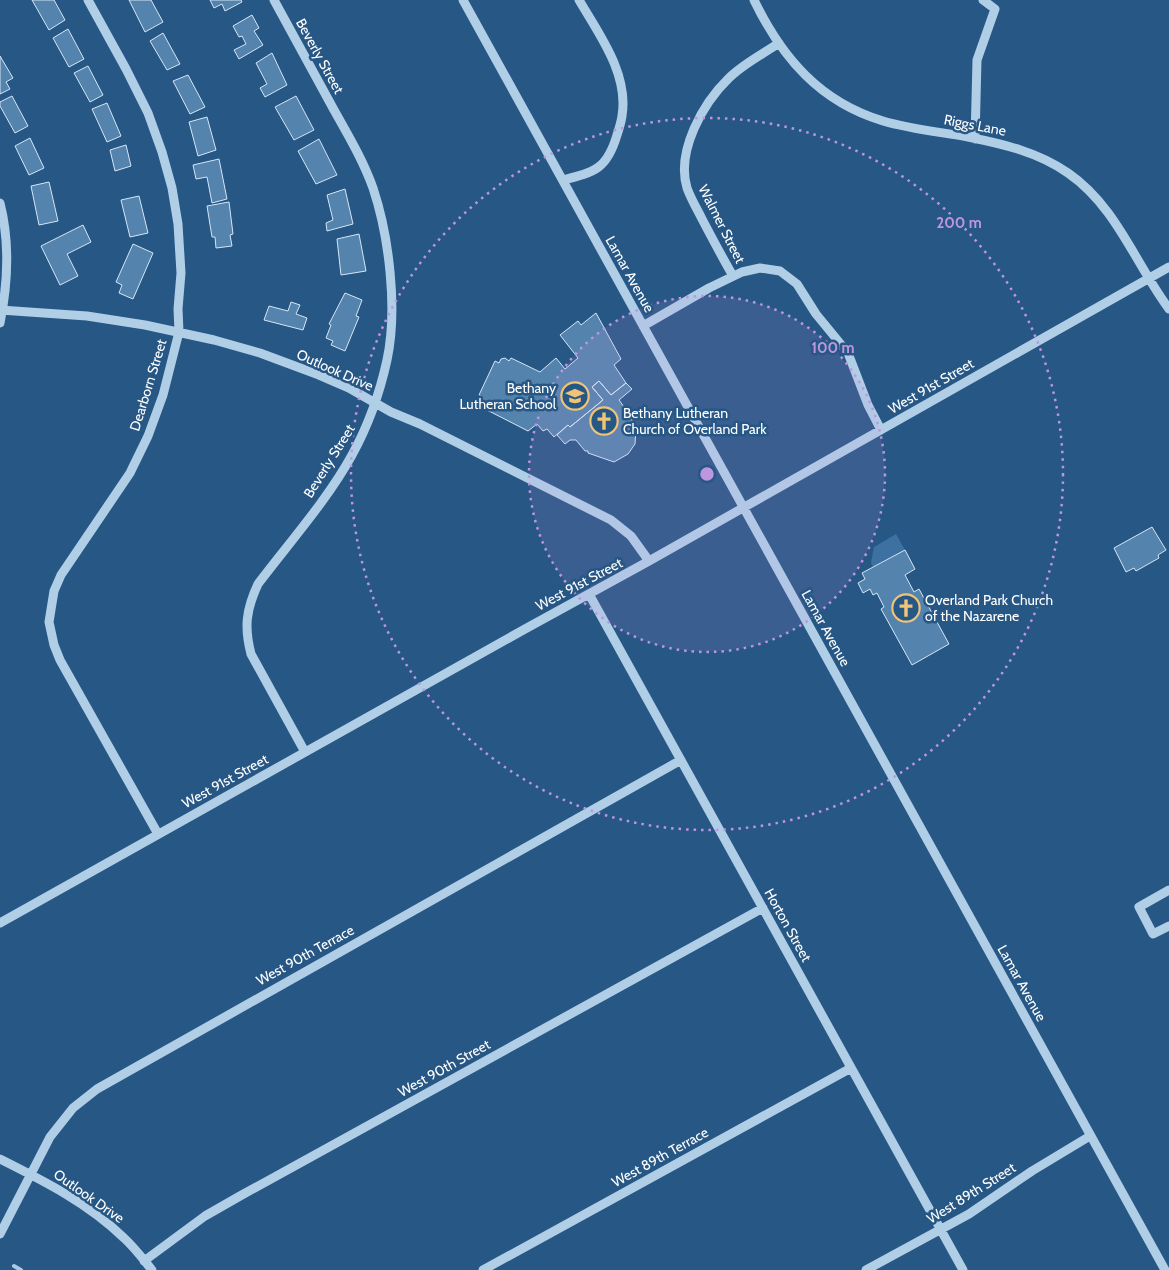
<svg xmlns="http://www.w3.org/2000/svg" width="1169" height="1270" viewBox="0 0 1169 1270" font-family="Cabin,sans-serif">
  <rect width="100%" height="100%" fill="#275785"/>
  <path fill="#3c71a1" d="M896,534L905,550L873,567L871,563L874,547Z"/>
  <g fill="none" stroke-linecap="round" stroke-linejoin="round">
    <path stroke="#a6cae8" stroke-width="4" d="M14,1266L21,1270"/>
  </g>
  <path fill="#5483ae" stroke="#d5e6f6" d="M32,0H54L65,20L49,30Z
    M129,0H151L163,22L145,32Z
    M210,0H241L242,2L225,11L222,4L214,8Z
    M252,15L259,28L254,31L263,45L239,59L234,50L246,44L242,36L239,37L233,26Z
    M68,29L84,59L69,67L53,38Z
    M163,33L180,64L167,70L150,41Z
    M272,53L287,85L265,97L260,88L267,84L256,63Z
    M0,56L13,78L6,82L10,89L0,94Z
    M88,66L103,95L90,102L74,73Z
    M188,75L205,107L190,114L173,81Z
    M12,96L28,126L15,133L0,106V102Z
    M296,96L314,130L294,140L275,107Z
    M107,103L121,136L107,142L92,109Z
    M207,117L216,150L198,156L189,122Z
    M30,138L44,168L29,175L15,146Z
    M319,139L337,175L316,184L298,151Z
    M126,145L131,166L115,171L110,150Z
    M219,159L227,199L212,203L207,177L196,179L193,165Z
    M49,182L58,221L39,225L31,186Z
    M345,189L353,224L327,231L326,223L333,220L327,195Z
    M139,196L148,233L130,237L121,200Z
    M229,202L233,234L230,235L232,246L216,248L215,237H212L207,206Z
    M83,225L91,242L67,254L78,276L60,285L41,246Z
    M359,234L366,271L341,275L337,239Z
    M133,244L153,253L133,299L119,293L122,285L116,282Z
    M345,293L362,300L356,316L359,317L345,351L331,345L333,341L326,338L331,325L329,324Z
    M291,302L300,305L296,314L307,318L303,330L264,320L269,306L288,311Z
    M596,313L621,359L614,365L626,383L611,395L599,381L592,387L603,400L570,427L568,425L554,437L547,429L543,431L537,424L528,431L485,409L486,405L482,404L480,399L481,396L479,395L495,361L499,363L501,359L505,358L509,361L511,358L540,372L556,358L565,369L578,358L560,335L578,321L581,325Z
    M599,381L611,395L626,383L632,389L619,400L629,414L636,429L635,444L628,454L614,462L588,453V451H585L576,440H570L565,444L557,435L568,425L570,427L603,400L592,387Z
    M1152,527L1166,550L1158,555L1159,558L1136,571L1134,568L1126,572L1114,548Z
    M905,550L915,569L905,575L914,592L919,589L949,644L912,665L881,609L884,607L877,593L873,595L870,589L863,593L858,583L865,579L862,573Z"/>
  <g fill="none" stroke-linecap="round" stroke-linejoin="round">
    <path stroke="#b1cee7" stroke-width="9" d="M88,0L126,69L148,113L162,152L172,188L178,224L181,273L178,309L179,332L163,395L148,436L130,473L61,575L54,591L49,622L54,645L60,660L158,834
      M274,0C294,37 314,73 334,110C348,135 363,160 373,188C389,236 398,309 387,360C380,392 368,426 352,455C328,499 289,543 258,584C246,610 244,627 251,654L305,752
      M463,0L1165,1270
      M754,0C782,58 820,102 883,121C910,129 940,132 968,137C1003,144 1038,152 1068,173C1116,206 1135,263 1169,309
      M975,139L977,60L995,9L983,0
      M563,180C595,172 607,169 617,135C619,129 621,123 622,116C629,74 599,34 579,0
      M0,203C10,242 8,283 0,323
      M733,276C722,257 712,238 702,219C697,209 691,199 687,188C676,151 703,103 729,78C743,64 763,54 779,43
      M0,310L87,316L145,325L214,340L260,353L319,375L349,388L391,412L420,424L611,520L631,536L649,561
      M643,326L709,288L742,272L760,268L780,271L797,284L816,314L848,353L868,405L881,430
      M589,594L963,1270
      M1169,890L1139,907L1153,934L1169,926
      M0,923L525,629L649,561L1169,267
      M0,1159C44,1181 88,1203 124,1238C134,1247 143,1259 152,1270
      M0,1234L50,1137L73,1108L97,1089L681,760
      M144,1261L205,1216L240,1196L763,908
      M483,1270L851,1068
      M866,1270L969,1214L1032,1171L1090,1136"/>
  </g>
  <circle cx="707" cy="474" r="178" fill="#bd96df" fill-opacity=".12"/>
  <g fill="none" stroke="#bd96df" stroke-width="2.5" stroke-dasharray="2.5 5">
    <circle cx="707" cy="474" r="178"/>
    <circle cx="707" cy="474" r="356"/>
  </g>
  <defs>
    <g id="school-ring" transform="scale(1.4375)"><circle r="9.5" fill="#275785" stroke="#f0c477" stroke-width="1.5"/><path d="M0-5L7-2L0 1L-7-2ZM-4 1L0 2.5L4 1V4Q0 6-4 4Z" fill="#f0c477"/></g>
    <g id="church-ring" transform="scale(1.4375)"><circle r="9.5" fill="#275785" stroke="#f0c477" stroke-width="1.5"/><path d="M-1.2-6h2.4v3.5h3.3v2.4h-3.3V6h-2.4V-.1h-3.3v-2.4h3.3Z" fill="#f0c477"/></g>
  </defs>
  <g fill-rule="evenodd">
    <use href="#school-ring" x="575" y="396"/>
    <use href="#church-ring" x="604" y="421"/>
    <use href="#church-ring" x="906" y="608"/>
  </g>
  <g text-anchor="middle" stroke-width="5" stroke-linejoin="round" paint-order="stroke">
    <g font-size="14" fill="#fff" stroke="#275785">
      <text transform="translate(320 56) rotate(61)" y="5">Beverly Street</text>
      <text transform="translate(975 125) rotate(11)" y="5">Riggs Lane</text>
      <text transform="translate(722 224) rotate(63)" y="5">Walmer Street</text>
      <text transform="translate(630 274) rotate(61)" y="5">Lamar Avenue</text>
      <text transform="translate(335 370) rotate(24)" y="5">Outlook Drive</text>
      <text transform="translate(148 385) rotate(-73)" y="5">Dearborn Street</text>
      <text transform="translate(931 386) rotate(-30)" y="5">West 91st Street</text>
      <text transform="translate(329 461) rotate(-58)" y="5">Beverly Street</text>
      <text transform="translate(579 584) rotate(-28)" y="5">West 91st Street</text>
      <text transform="translate(826 628) rotate(61)" y="5">Lamar Avenue</text>
      <text transform="translate(225 781) rotate(-29)" y="5">West 91st Street</text>
      <text transform="translate(788 925) rotate(61)" y="5">Horton Street</text>
      <text transform="translate(305 955) rotate(-29)" y="5">West 90th Terrace</text>
      <text transform="translate(1022 983) rotate(61)" y="5">Lamar Avenue</text>
      <text transform="translate(444 1068) rotate(-29)" y="5">West 90th Street</text>
      <text transform="translate(660 1157) rotate(-29)" y="5">West 89th Terrace</text>
      <text transform="translate(971 1193) rotate(-32)" y="5">West 89th Street</text>
      <text transform="translate(89 1196) rotate(35)" y="5">Outlook Drive</text>
    </g>
    <g font-size="14" fill="#fff" stroke="#275785" text-anchor="start">
      <text x="556" y="393" text-anchor="end">Bethany<tspan x="556" dy="16">Lutheran School</tspan></text>
      <text x="623" y="418">Bethany Lutheran<tspan x="623" dy="16">Church of Overland Park</tspan></text>
      <text x="925" y="605">Overland Park Church<tspan x="925" dy="16">of the Nazarene</tspan></text>
    </g>
  </g>
  <circle cx="707" cy="474" r="8" fill="#bd96df" stroke="#275785" stroke-width="2.5"/>
  <g font-size="15" text-anchor="middle" font-weight="bold" fill="#bd96df" stroke="#275785" stroke-width="5" stroke-linejoin="round" paint-order="stroke">
    <text x="959" y="228">200 m</text>
    <text x="833" y="353">100 m</text>
  </g>
</svg>
